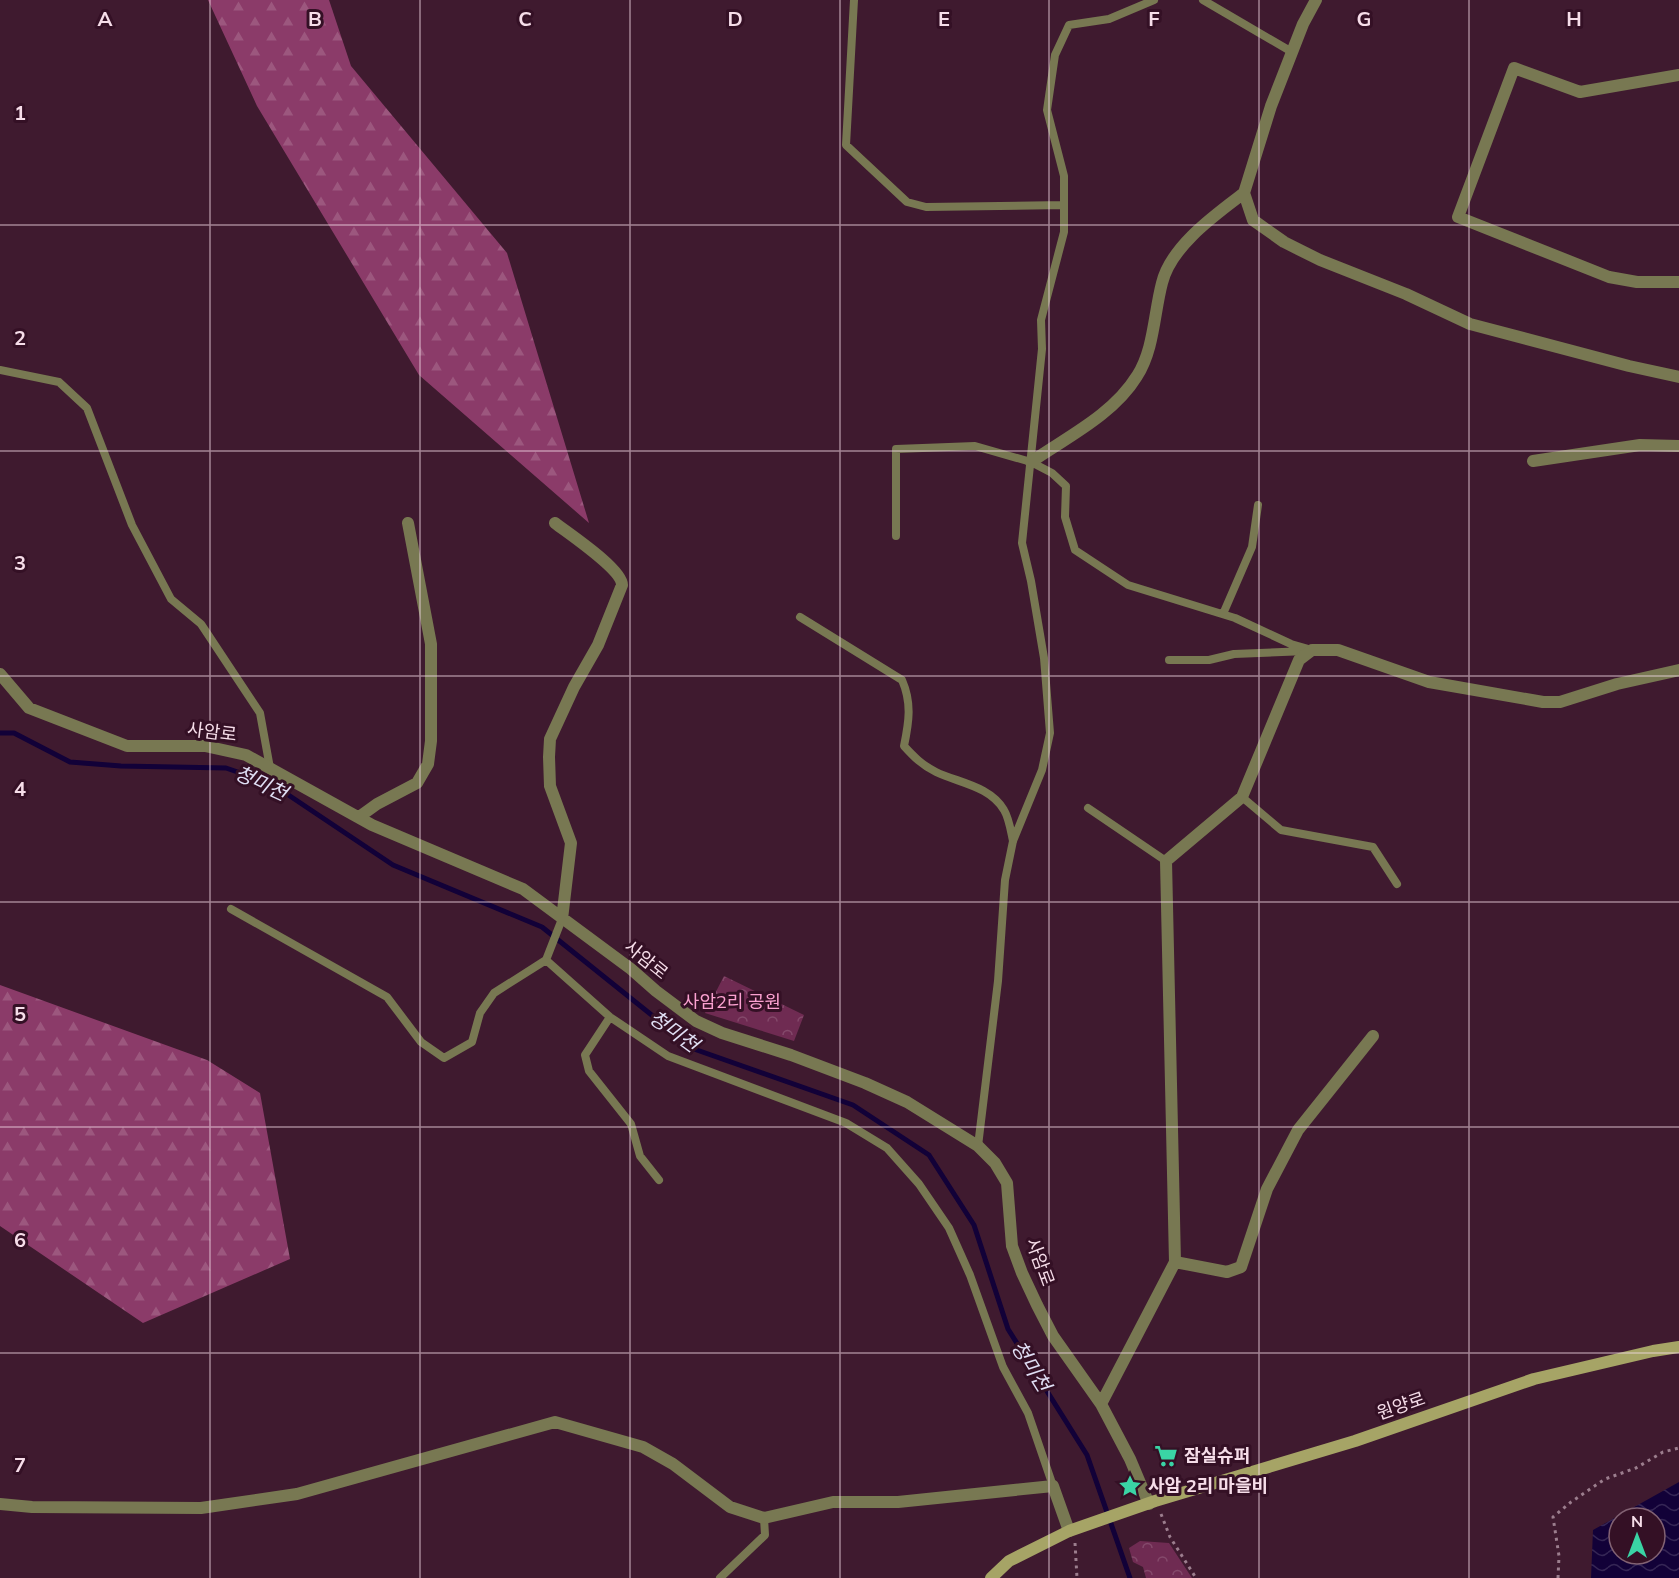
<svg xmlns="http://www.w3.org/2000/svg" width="1679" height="1578" viewBox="0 0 1679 1578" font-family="Mulish,'Noto Sans KR',sans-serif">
  <defs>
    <pattern id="forest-firs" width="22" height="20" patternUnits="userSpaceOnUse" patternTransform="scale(1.5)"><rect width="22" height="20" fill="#8b3b69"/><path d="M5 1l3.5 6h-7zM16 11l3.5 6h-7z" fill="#9c577e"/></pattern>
    <pattern id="park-crowns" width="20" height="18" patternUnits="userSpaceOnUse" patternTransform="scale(1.5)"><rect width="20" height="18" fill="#6f2b52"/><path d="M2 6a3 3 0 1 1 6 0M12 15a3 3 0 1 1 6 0" fill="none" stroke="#84496b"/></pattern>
    <pattern id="water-waves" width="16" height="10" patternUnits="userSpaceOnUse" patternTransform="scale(1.5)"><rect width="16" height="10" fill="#120138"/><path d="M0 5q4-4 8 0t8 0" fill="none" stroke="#352655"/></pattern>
  </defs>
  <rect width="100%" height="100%" fill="#3f1a2f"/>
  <path fill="url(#forest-firs)" d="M208,0H329L351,66L507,253L589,523L419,375L257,106Z
    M0,985L207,1060L260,1093L290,1259L143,1323L0,1226Z"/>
  <path fill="url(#park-crowns)" d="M724,976L804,1015L794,1041L705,1013Z
    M1140,1541L1169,1543L1192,1578H1146L1143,1567L1133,1562L1129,1548Z"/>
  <path fill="url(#water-waves)" fill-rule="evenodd" d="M1679,1482V1578H1591L1593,1530ZM1619,1518H1655V1554H1619Z"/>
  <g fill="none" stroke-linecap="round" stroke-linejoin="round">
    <path stroke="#120138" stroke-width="5" d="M0,733H14L70,762L121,766L226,768L272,784L393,865L542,927L694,1049L853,1105L929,1155L974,1225L1008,1329L1087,1455L1130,1578"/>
    <path stroke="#9c7e8e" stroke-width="3" stroke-dasharray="3 4.5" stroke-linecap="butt" d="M1161,1514L1170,1537L1196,1578
      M1075,1543L1077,1578
      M1558,1578L1559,1556L1553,1517L1571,1502L1605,1479L1636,1468L1663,1452L1679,1448"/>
    <path stroke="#787852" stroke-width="8" d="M854,0L846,145L907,202L926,207L1064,205
      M1203,0L1292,52
      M0,370L59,382L87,408L132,525L171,599L201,624L260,713L270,768
      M896,536V449L975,446L1031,462L1052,473L1066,486L1065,517L1075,550L1128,585L1235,618L1291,644L1312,650
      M1223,614L1252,547L1258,505
      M800,617L902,680C912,703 909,722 904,746C914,757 922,765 936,772C959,783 990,786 1004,810C1009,818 1011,832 1013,841
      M1169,660H1209L1234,654L1307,651
      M1242,797L1281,830L1373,847L1397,884
      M1088,808L1166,861
      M231,909L387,997L421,1042L444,1058L472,1042L480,1013L494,993L546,960L562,919
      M546,960L610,1017L668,1056L846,1123L887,1148L919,1184L949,1228L970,1275L1003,1367L1028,1413L1053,1486
      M610,1017L585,1055L589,1071L631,1124L640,1156L659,1180
      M978,1146L998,981L1005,880L1013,841L1042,770L1050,733L1044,658L1031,581L1022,543L1042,349L1041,320L1064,232V176L1047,110L1055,55L1069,25L1109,19L1154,0
      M720,1578L765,1535L764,1518"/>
    <path stroke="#787852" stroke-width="12" d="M1316,0L1303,24L1271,106L1244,193L1253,220L1284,242L1320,260L1406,294L1470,324L1629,366L1679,377
      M1679,75L1580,92L1514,68L1458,217L1609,277L1637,282H1679
      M1533,461L1640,445L1679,446
      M1031,462C1067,437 1113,415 1137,376C1154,350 1154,313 1162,283C1171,246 1215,215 1244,193
      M555,523C569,534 622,569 622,585L598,645L574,687L550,739L549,757L550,786L571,843L562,919
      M0,674L29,708L127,746H205L246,755L372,825L523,889L631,969L656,991L696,1021L722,1033L791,1055L865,1083L907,1102L978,1146L995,1163L1007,1183L1012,1246L1022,1273L1037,1305L1053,1336L1101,1404L1130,1459L1149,1504
      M359,817L377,804L417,783L428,764L431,741V644L408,523
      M1175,1262L1227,1272L1241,1267L1267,1189L1298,1130L1373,1036
      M1101,1404L1175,1262L1166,861L1242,797L1299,660L1312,650H1338L1429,682L1543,702H1560L1617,684L1679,670
      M0,1504L32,1507L201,1508L297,1494L555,1422L643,1447L673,1464L730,1507L764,1518L833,1502H898L1053,1486L1069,1531"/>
    <path stroke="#a6a466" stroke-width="12" d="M991,1578L1009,1561L1069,1531L1155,1501L1355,1441L1534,1379L1653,1351L1679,1347"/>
  </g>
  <path fill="none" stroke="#f6dde9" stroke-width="1.5" stroke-opacity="0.55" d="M210,0V1578M420,0V1578M630,0V1578M840,0V1578M1049,0V1578M1259,0V1578M1469,0V1578M0,225H1679M0,451H1679M0,676H1679M0,902H1679M0,1127H1679M0,1353H1679"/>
  <defs>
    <g id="supermarket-bare" transform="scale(1.8)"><path d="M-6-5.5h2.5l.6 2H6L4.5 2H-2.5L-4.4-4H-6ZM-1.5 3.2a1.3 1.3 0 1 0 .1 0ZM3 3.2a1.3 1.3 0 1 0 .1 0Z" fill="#3ad4a5" stroke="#341025" stroke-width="2.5" paint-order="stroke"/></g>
    <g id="sight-bare" transform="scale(1.8)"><path d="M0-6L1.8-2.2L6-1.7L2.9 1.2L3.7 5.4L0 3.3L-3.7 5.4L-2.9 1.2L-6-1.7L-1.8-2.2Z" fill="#3ad4a5" stroke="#341025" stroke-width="2.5" paint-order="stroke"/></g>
  </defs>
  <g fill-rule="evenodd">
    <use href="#supermarket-bare" x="1166" y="1456"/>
    <use href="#sight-bare" x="1130" y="1486"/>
  </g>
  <g text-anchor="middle" stroke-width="6" stroke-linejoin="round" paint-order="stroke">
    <g font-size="18" fill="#f6dde9" stroke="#341025">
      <text transform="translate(212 732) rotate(7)" y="6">사암로</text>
      <text transform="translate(646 960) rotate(39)" y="6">사암로</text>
      <text transform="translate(1040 1262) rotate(70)" y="6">사암로</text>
      <text transform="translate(1401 1406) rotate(-19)" y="6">원양로</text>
    </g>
    <g font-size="18" fill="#fba1d0" stroke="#341025">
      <text x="732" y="1008">사암2리 공원</text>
    </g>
    <g font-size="18" font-weight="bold" fill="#f6dde9" stroke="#341025" text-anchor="start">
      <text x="1184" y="1462">잠실슈퍼</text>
      <text x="1148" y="1492">사암 2리 마을비</text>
    </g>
    <g font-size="20" font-style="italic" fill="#e0dff5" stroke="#341025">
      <text transform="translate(261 783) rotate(25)" y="7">청미천</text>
      <text transform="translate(674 1031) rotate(36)" y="7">청미천</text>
      <text transform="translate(1031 1366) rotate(58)" y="7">청미천</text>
    </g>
  </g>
  <g font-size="20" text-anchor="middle" font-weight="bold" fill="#f6dde9" stroke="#341025" stroke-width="6" stroke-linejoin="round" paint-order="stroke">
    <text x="105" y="26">A</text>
    <text x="315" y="26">B</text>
    <text x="525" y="26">C</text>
    <text x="735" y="26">D</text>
    <text x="944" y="26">E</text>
    <text x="1154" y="26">F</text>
    <text x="1364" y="26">G</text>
    <text x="1574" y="26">H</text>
    <text x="20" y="120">1</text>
    <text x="20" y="345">2</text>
    <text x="20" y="570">3</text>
    <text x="20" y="796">4</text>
    <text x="20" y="1021">5</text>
    <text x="20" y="1247">6</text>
    <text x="20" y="1472">7</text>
  </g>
  <g transform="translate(1637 1536)"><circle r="28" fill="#341025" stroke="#826273" stroke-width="1.5"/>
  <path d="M0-4.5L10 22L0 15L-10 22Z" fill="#3ad4a5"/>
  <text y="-9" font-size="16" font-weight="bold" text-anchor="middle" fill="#f6dde9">N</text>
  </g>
</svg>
